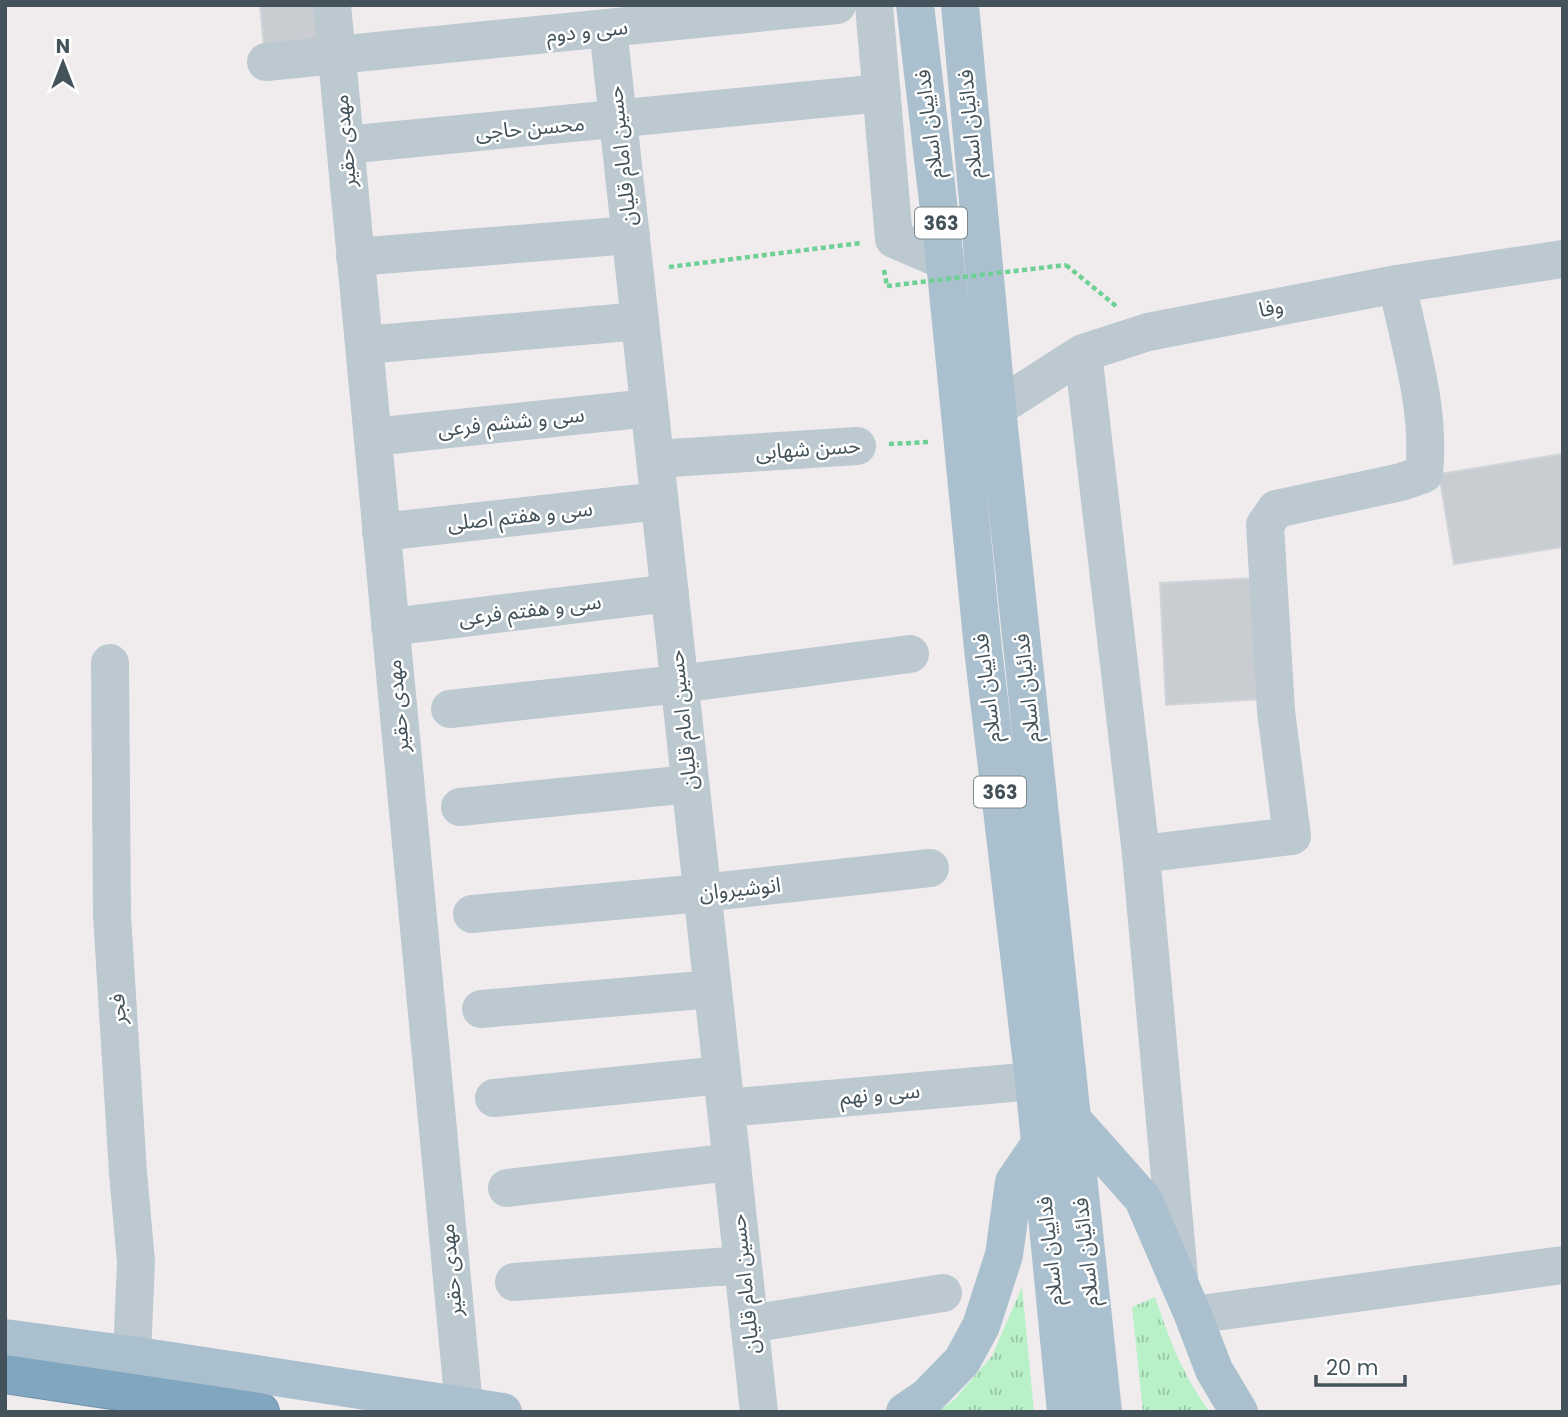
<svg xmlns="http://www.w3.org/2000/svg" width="1568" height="1417" viewBox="0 0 1568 1417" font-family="Poppins,'Noto Sans Arabic',sans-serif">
  <defs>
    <pattern id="grass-tufts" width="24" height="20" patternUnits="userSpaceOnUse" patternTransform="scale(1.75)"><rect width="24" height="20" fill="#b8f0c8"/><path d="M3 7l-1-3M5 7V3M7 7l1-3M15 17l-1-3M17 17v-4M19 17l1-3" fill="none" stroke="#97c5a5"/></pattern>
  </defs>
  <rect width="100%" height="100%" fill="#f0eced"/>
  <path fill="url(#grass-tufts)" d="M1022,1287L1034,1412H938L955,1399L992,1356Z
    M1155,1297C1170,1341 1182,1374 1210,1412H1143L1132,1307Z"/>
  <path fill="#c9cdd2" stroke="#d0d4d9" stroke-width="2" d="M260,5H316L320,39L264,45Z
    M1563,454V547L1454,564L1439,474Z
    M1258,578L1264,699L1166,705L1160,583Z"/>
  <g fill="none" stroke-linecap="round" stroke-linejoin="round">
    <g stroke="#6d91aa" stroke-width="40">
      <path id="highway" d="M5,1374L260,1412"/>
    </g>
    <path stroke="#6ed095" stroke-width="4.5" stroke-dasharray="5 3.5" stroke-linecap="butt" d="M1066,265L1116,306
      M669,267L861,243
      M884,270L887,286
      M889,444L929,442"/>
    <path stroke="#bcc9d0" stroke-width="38" d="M332,5L464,1406
      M874,5L894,239L945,261
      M608,28L759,1412
      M266,62L837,5
      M345,145L882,93
      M355,257L631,235
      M364,345L640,321
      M1083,353L1141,854L1179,1277
      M997,408L1083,353L1148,332L1397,284L1563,259
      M373,437L649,408
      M655,459L857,446
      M381,532L659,501
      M390,627L670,593
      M110,663L112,915L128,1173L136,1262L132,1355
      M450,709L679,684L910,654
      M460,807L690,784
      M1141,854L1292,836L1276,711L1265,525L1276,509L1401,482L1424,474C1431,410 1410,347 1397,284
      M472,914L702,893L930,868
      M481,1009L713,989
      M494,1098L722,1075
      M726,1108L1034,1081
      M507,1188L732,1162
      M514,1282L743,1265
      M1193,1315L1563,1265
      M749,1324L943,1293"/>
    <path stroke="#abc0ce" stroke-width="38" d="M915,5L945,261L983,649L1034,1081L1066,1412
      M960,5L997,408L1103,1412
      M1072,1119L1143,1199L1193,1315L1214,1370L1239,1412
      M5,1338L132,1355L503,1412
      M905,1412L927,1397L962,1361L981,1326L1004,1255L1014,1182L1040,1144"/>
    <use href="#highway" stroke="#81a6bf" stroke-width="38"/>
    <path stroke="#6ed095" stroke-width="4.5" stroke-dasharray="5 3.5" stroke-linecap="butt" d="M887,286L1066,265"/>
  </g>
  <g text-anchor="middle" stroke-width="5" stroke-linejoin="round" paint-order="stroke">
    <g fill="#fff" stroke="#7c878c" stroke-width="2">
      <rect x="915" y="207.5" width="52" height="31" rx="5"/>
      <rect x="974" y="776.5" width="52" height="31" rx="5"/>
    </g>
    <g font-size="19" font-weight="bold" fill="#44535b">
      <text x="941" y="230">363</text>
      <text x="1000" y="799">363</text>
    </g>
    <g font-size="21" fill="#44535b" stroke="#fff">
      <text transform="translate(587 31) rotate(-6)" y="7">سی و دوم</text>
      <text transform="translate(929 124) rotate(-97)" y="7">فداییان اسلام</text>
      <text transform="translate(970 124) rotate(-95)" y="7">فدائیان اسلام</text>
      <text transform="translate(530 128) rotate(-5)" y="7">محسن حاجی</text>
      <text transform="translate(345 141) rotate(-95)" y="7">مهدی حقیر</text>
      <text transform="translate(622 156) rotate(-96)" y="7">حسین امام قلیان</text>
      <text transform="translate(1271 308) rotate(-11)" y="7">وفا</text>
      <text transform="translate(511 422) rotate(-6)" y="7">سی و ششم فرعی</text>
      <text transform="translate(808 449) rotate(-4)" y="7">حسن شهابی</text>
      <text transform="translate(520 516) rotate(-6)" y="7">سی و هفتم اصلی</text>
      <text transform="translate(530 610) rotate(-7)" y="7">سی و هفتم فرعی</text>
      <text transform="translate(987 688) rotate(-97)" y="7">فداییان اسلام</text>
      <text transform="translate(1027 688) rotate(-96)" y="7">فدائیان اسلام</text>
      <text transform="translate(398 706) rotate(-95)" y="7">مهدی حقیر</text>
      <text transform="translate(683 720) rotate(-96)" y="7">حسین امام قلیان</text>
      <text transform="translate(740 889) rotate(-6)" y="7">انوشیروان</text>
      <text transform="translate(118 1009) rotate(-94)" y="7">فجر</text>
      <text transform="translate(880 1094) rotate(-5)" y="7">سی و نهم</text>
      <text transform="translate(1050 1251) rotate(-96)" y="7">فداییان اسلام</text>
      <text transform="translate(1086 1252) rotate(-96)" y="7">فدائیان اسلام</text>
      <text transform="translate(451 1270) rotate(-95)" y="7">مهدی حقیر</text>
      <text transform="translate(745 1284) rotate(-96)" y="7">حسین امام قلیان</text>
    </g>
  </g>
  <rect width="1568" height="1417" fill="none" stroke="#44535b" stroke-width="14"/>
  <g transform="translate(63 63)" stroke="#ffffff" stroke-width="5" paint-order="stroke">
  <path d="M0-5L12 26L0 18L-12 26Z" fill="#44535b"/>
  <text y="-10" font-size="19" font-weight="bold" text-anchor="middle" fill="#44535b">N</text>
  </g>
  <path d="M1316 1375v10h89v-10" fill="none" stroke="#44535b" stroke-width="3.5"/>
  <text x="1326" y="1375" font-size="21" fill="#44535b" stroke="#ffffff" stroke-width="5" paint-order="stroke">20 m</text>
</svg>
